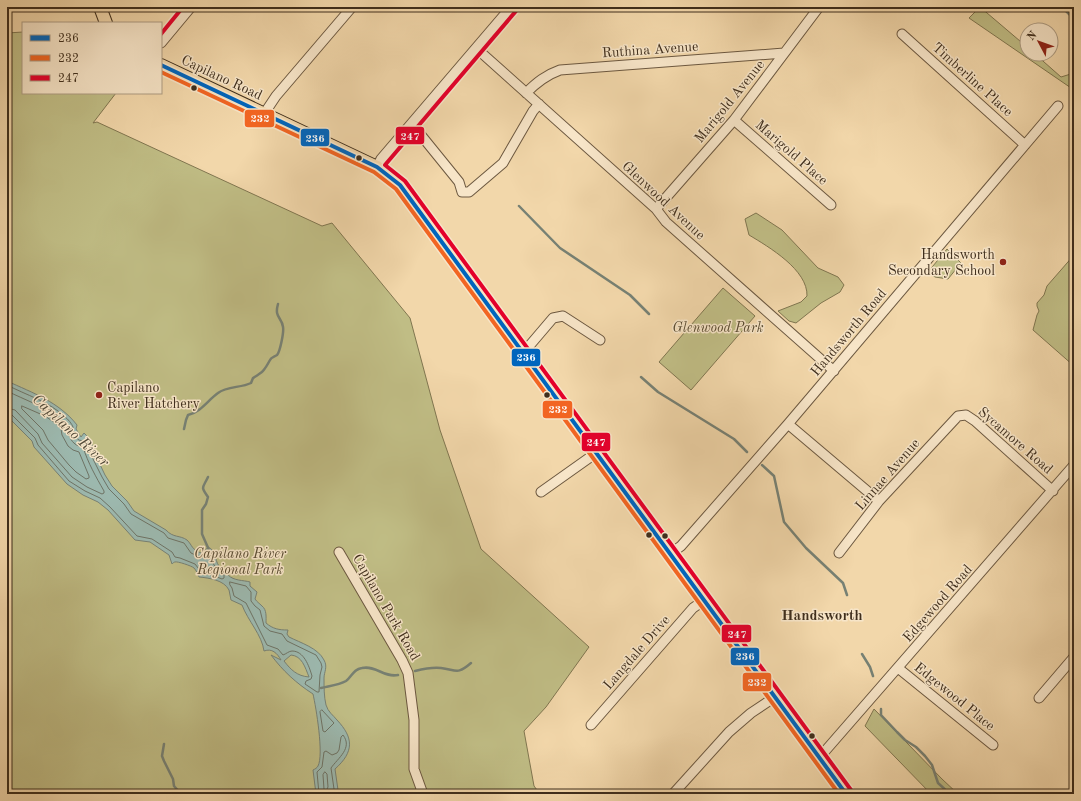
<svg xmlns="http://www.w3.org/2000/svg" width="1081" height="801" viewBox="0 0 1081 801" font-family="'Old Standard TT',serif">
  <rect width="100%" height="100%" fill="#f2d7aa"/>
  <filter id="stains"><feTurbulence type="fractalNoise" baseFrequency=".005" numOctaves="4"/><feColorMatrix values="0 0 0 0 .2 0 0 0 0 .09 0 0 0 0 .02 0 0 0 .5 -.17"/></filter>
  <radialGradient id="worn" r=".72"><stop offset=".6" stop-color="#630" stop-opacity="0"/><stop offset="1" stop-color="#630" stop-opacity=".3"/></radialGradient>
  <path fill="#c0bd85" stroke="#807650" d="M980,7L1027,47V54H1035L1061,77L1074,73V90L969,18Z
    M23,32V93H116L93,123L97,122L322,226L332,223L410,318L440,430L481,549L589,647L546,707L524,731L534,786L540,794H7V33Z
    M756,213L782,230L818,268L838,277L844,285L840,292L821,303L796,323L789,321L778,311L801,302L807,296C808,270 769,247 749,235L745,219Z
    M947,249L961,263L948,279L935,277L928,272Z
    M1074,255V366L1033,330L1037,315L1039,311L1037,306V303L1044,295L1047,286Z
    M723,288L755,316L691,390L659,362Z
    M874,709L942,779L958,794H931L865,726Z"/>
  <path fill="#9cb8ae" stroke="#778174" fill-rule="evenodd" d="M7,381C33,393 59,402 77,425L76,429L81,437L84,433L90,439L95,454L105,475L112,486L127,501L134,511L166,530C173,538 180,535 187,540C193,546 191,549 201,553L204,552L208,547C217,551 214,559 219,566C222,569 225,572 228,575C234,581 243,580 250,582V586L257,592L255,599C257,602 259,603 262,606C267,610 266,617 266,623C273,629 279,630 288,630L287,634L289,637C301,643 318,648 324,660C328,667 324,672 324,678C324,687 324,697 326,705C328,712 333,715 337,720C354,738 354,752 335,769L338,790L335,794H316L313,770C315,769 317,768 318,766C324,755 316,707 313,694C296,683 283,671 271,655L281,660C277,653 272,648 264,651C262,635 248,621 242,605L231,600C230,597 230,593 229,590C224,580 209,578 199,577C198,574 196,570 194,568C192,566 177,561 175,562C174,562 173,563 172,564L169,555L150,542L135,540L108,510L98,502L83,495L67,484L34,447L32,441L7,416ZM291,655C302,656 305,667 309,677C297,676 291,670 284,661Z"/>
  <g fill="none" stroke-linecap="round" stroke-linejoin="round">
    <path stroke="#6e7365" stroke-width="1" d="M7,385C26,395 50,402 65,417C68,419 72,424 73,427C74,434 76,443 85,440L87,442L91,455L102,477L109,489L124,504L131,514L164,533L168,538L184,543L191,553L200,557L210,554L214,565L224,575V578L222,579L212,575L202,573L195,564L180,558L175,557L172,552L152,539L137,536L110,507L100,498L85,491L69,481L38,445L35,438L11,414L7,413
      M7,391C25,400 46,407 62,420C69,427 67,438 75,444C77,446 81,446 83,447C88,463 96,477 104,491V493L102,494L87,487L72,477L42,443L38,434L15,410L7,408
      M22,406L45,416L58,425L61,429L62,435L68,446L73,450L79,452L89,476V478L86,479L76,472L69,465L48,440L43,430L22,409Z
      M230,582L246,586L251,592V601L255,606L260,610L264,626L270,631L282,634L287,641L316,655L321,663L322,667L320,675L319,692H317L305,684L306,681L311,679L312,676C309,666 304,651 292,651C289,651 286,654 283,655L278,649L267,645L246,603L234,596L232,588L230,585Z
      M322,710L334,723L325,732L323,731L320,712Z
      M325,772L327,774L328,787L326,791L324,789L323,775Z
      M319,794L317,772L322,767L324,752L326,751L332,755L337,753L339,750L341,737L343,735C353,748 338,758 331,768L334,789L332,794"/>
    <path stroke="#778174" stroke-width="2.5" d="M1062,7L1074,19
      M519,206L560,248L630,295L649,314
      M641,377L658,392L734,439L747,452
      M184,429L186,420L188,415C201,412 208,400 218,393C227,386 241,388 251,383L253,378C263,372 264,371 270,360C271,357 274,357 277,355C280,352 284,332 283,327C282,317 274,318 278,304
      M762,465L774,476L784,522L806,548L843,583L847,595
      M208,477C203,488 200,486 208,497L206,504L202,510V534L209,550
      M862,654L870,667L873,676
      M415,671C423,669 433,667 441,668C457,670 457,675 471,663
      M321,688C329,686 339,685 346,681C352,677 353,669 362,668C376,665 384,678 398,675
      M881,709V715L897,732L905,740L916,747L925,756L932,765L938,783L950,794
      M164,744L162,756L164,761L173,779L174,786L181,794"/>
    <g stroke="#6c5840" stroke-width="11">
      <path id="minor" d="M902,34L1025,145
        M161,43L191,7
        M476,48L656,209L666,222L834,371
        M526,93C537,82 546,75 560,70L784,53
        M264,114L276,96L352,7
        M734,120L831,205
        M411,124L416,129L459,182L462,192H469L503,163L533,111L539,104
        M377,167L381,159L511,7
        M656,209L734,120L819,7
        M522,351L530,345L553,318L563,316L600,340
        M788,424L879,501
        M541,492L596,453
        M339,552L402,660L408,673L414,720V769L423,794
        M839,553L879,501L958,416L966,415L975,421L1053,491
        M670,554L681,546L788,424L1058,106
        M898,668L993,745
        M1039,698L1074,657
        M591,725L693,608L703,601
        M819,758L1074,465
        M673,794L729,732L751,713L775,697"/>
    </g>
    <g stroke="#3f2e1c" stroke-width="14">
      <path id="major" d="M100,7L106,23
        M161,65L377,167L400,185L846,794"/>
    </g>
    <use href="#minor" stroke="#f7e5c8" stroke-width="9"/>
    <use href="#major" stroke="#f2d7aa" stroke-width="12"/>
    <g stroke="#f7e5c8" stroke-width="7">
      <path id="bus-1" d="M161,65L377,167L400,185L846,794"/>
    </g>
    <g stroke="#f7e5c8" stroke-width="7">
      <path id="bus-2" d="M161,72L374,172L396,189L839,794"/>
    </g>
    <g stroke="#f7e5c8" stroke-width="7">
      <path id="bus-3" d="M516,11L385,165L405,181L851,790
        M161,34L183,7"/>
    </g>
    <use href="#bus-1" stroke="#0065bd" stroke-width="4"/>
    <use href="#bus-2" stroke="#f26522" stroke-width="4"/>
    <use href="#bus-3" stroke="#e4002b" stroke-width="4"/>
  </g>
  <g fill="#3f2e1c" stroke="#f7e5c8" stroke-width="1.5">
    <circle cx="194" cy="88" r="3.5"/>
    <circle cx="359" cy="158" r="3.5"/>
    <circle cx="547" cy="395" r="3.5"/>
    <circle cx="649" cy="535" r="3.5"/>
    <circle cx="665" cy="536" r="3.5"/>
    <circle cx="812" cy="736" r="3.5"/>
  </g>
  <g fill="#8f2418" stroke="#f7e5c8" stroke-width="1.5">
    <circle cx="1003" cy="262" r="4"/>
    <circle cx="99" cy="395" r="4"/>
  </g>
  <g text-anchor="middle" stroke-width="3" stroke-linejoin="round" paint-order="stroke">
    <g font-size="14" fill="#3f2e1c" stroke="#f7e5c8">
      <text transform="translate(650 49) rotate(-4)" y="5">Ruthina Avenue</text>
      <text transform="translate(222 77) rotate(25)" y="5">Capilano Road</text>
      <text transform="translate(973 79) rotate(42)" y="5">Timberline Place</text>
      <text transform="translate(729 101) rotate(-51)" y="5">Marigold Avenue</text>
      <text transform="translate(792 152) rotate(41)" y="5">Marigold Place</text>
      <text transform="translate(664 200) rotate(43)" y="5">Glenwood Avenue</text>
      <text transform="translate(848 332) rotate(-50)" y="5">Handsworth Road</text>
      <text transform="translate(1016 440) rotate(41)" y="5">Sycamore Road</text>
      <text transform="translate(887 474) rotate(-49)" y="5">Linnae Avenue</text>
      <text transform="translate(937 603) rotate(-49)" y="5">Edgewood Road</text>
      <text transform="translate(387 607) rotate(60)" y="5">Capilano Park Road</text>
      <text transform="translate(636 652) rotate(-49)" y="5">Langdale Drive</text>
      <text transform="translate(955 696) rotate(39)" y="5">Edgewood Place</text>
    </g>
    <g font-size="14" fill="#3f2e1c" stroke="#f7e5c8" text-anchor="end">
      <text x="995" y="259">Handsworth<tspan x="995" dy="16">Secondary School</tspan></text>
      <text x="107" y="392" text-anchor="start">Capilano<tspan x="107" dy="16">River Hatchery</tspan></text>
    </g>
    <g font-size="14" font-style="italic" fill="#594b31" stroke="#f7e5c8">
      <text x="718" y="332">Glenwood Park</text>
      <text x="240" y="558">Capilano River<tspan x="240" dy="16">Regional Park</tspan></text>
    </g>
    <g font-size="15" font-style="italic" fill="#524a39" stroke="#f7e5c8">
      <text transform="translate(71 430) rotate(43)" y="5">Capilano River</text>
    </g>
    <g font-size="15" font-weight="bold" fill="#3f2e1c" stroke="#f7e5c8">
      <text x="822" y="620">Handsworth</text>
    </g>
  </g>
  <g stroke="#f7e5c8" stroke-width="1.5">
    <rect x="244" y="109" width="31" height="19" rx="4" fill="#f26522"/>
    <rect x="395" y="126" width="30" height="19" rx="4" fill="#e4002b"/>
    <rect x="300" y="128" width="30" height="19" rx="4" fill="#0065bd"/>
    <rect x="511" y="348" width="30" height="19" rx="4" fill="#0065bd"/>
    <rect x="542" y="400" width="31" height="19" rx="4" fill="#f26522"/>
    <rect x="581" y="432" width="30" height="20" rx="4" fill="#e4002b"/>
    <rect x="721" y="624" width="31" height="19" rx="4" fill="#e4002b"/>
    <rect x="730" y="647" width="30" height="19" rx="4" fill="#0065bd"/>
    <rect x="742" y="672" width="30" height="20" rx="4" fill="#f26522"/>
  </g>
  <g font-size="11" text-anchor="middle" font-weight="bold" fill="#fff">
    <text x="260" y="122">232</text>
    <text x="410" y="140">247</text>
    <text x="315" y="142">236</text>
    <text x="526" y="361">236</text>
    <text x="558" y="413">232</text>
    <text x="596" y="446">247</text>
    <text x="737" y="638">247</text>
    <text x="745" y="660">236</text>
    <text x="757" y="686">232</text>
  </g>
  <rect width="1081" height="801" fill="none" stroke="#f2d7aa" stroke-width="24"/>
  <rect x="8" y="8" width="1065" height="785" fill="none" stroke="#3f2e1c" stroke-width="2"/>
  <rect x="12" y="12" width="1057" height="777" fill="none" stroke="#3f2e1c"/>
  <rect x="22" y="22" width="140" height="72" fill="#f7e5c8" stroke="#ad9c83"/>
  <rect x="30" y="35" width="20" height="6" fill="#0065bd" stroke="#ad9c83"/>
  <text x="58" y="42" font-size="12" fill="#3f2e1c">236</text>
  <rect x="30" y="55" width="20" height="6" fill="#f26522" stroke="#ad9c83"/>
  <text x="58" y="62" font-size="12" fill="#3f2e1c">232</text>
  <rect x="30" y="75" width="20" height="6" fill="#e4002b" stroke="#ad9c83"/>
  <text x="58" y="82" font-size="12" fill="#3f2e1c">247</text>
  <g transform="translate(1039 42) rotate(311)"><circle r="19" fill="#f7e5c8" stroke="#ad9c83"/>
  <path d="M0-3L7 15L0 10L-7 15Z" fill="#8f2418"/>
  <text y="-6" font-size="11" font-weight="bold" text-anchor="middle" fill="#3f2e1c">N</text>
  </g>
  <rect width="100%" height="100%" filter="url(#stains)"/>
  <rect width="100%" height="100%" fill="url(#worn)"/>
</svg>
